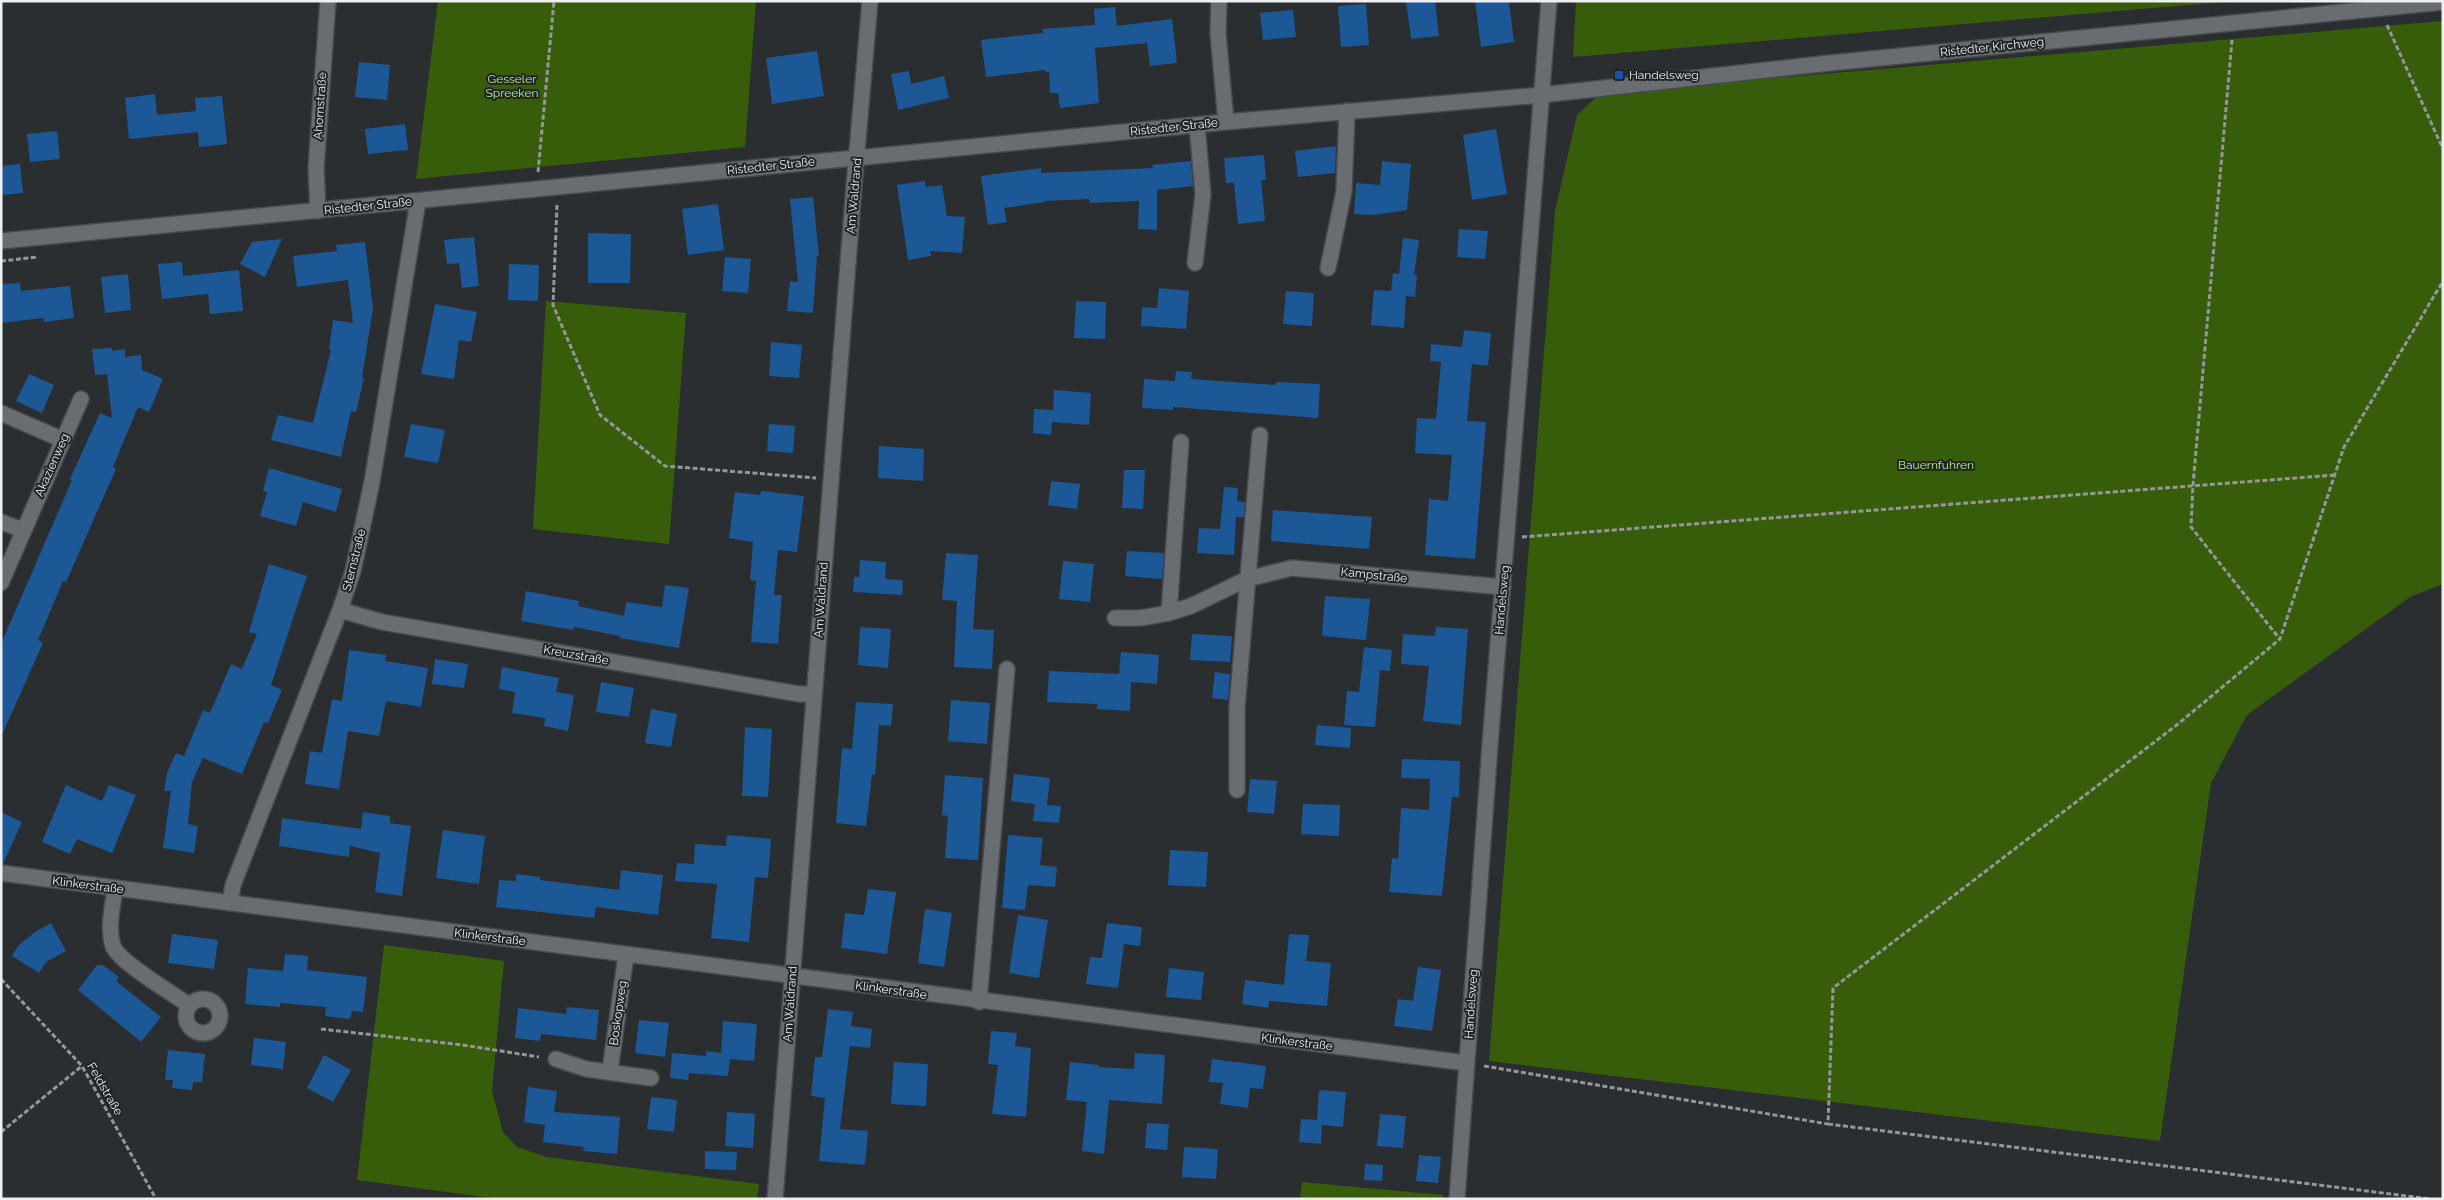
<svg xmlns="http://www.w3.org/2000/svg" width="2444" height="1200" viewBox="0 0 2444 1200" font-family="Raleway,sans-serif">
  <rect width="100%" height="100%" fill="#2b2e31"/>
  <path fill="#385d0a" d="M438,1H756L745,147L416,179Z
    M1576,1H2237L1573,57Z
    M2443,21V584L2410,597L2247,715L2211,783L2160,1141L1489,1061L1555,211L1577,115L1601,93Z
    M546,301L686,313L669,544L533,529Z
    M384,945L504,961L492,1091L503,1132L517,1147L546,1157L759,1184L757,1199H499L357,1180Z
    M1302,1182L1443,1195V1199H1300Z"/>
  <path fill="#1c5796" d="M1406,1H1435L1439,36L1411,39Z
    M1475,1H1509L1514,42L1481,47Z
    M1366,4L1369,45L1341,47L1338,6Z
    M1115,7L1117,26L1172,19L1177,63L1150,66L1147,43L1095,48L1099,103L1060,108L1058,93H1050L1049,72H1046L1045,70L986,77L981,40L1043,33L1042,29L1095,25L1094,9Z
    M1293,10L1296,37L1263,40L1260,13Z
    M817,51L824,96L772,104L766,58Z
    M359,62L390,65L387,100L355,97Z
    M909,71L911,84L944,76L949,98L898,110L891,74Z
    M155,94L157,115L196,111L195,98L222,96L227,144L199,147L198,132L129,139L125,98Z
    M405,124L408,150L368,154L365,129Z
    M1496,129L1507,194L1472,200L1463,135Z
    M57,131L60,159L30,162L27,134Z
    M1336,146L1335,173L1298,177L1295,151Z
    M1264,155L1266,180H1261L1265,221L1238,224L1234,183H1226L1224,158Z
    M1191,161L1193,186L1157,190V230L1138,229L1139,201L1090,203L1089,199L1045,201V202L1004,208L1007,222L988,225L981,176L1041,168V173L1153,168L1152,165Z
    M1382,161L1411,164L1407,210L1374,215L1354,214L1356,183L1380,185Z
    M20,164L23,193L1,195V166Z
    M925,181L926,187L942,185L947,216L965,217L962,253L930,251L931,256L908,260L897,185Z
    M813,197L819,256H817L813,313L787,311L790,281L798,282L790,199Z
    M718,204L724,250L688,255L682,209Z
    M1459,229L1488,231L1485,259L1457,257Z
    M588,233L631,234L630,283H588Z
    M474,237L479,286L462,288L459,263L447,264L444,240Z
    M1403,238L1419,240L1414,275H1417L1415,297L1406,296L1404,328L1371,325L1374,290L1391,291L1393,273L1399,274Z
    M282,239L265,277L240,264L252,242Z
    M365,242L373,308L362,378H364L356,412L351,411L341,457L271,440L278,415L313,423L331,350H329L333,320L353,323L348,280L297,287L293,256L337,251L336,245Z
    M725,257L751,259L748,293L722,291Z
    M182,262L183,276L239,270L243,311L210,314L208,294L162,299L158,264Z
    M509,264L539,265L538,301L508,300Z
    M128,274L131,310L105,313L101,277Z
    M20,283L21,291L70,286L74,318L44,322L43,318L1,323V284Z
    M1159,288L1189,291L1186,329L1141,326L1142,307L1157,308Z
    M1286,291L1314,293L1312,326L1283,324Z
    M1076,301L1106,302L1105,339L1074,338Z
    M435,304L477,312L471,342L459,340L454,379L421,374Z
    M1464,330L1491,333L1488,366L1472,364L1467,421L1486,422L1475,559L1425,555L1429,499L1448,501L1452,455L1415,453L1417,418L1436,419L1441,362L1430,361L1431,344L1462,347Z
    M771,342L802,345L799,378L769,376Z
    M112,348V351L125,349V357L141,355L142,370L163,379L149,412L138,407L113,467L116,469L66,582L63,581L38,640L43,643L1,737V644L72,480L70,479L100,413L112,418L107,374L95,375L92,349Z
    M1176,371L1192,372L1191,379L1276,385V382L1320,384L1318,418L1173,407V410L1142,408L1144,379L1175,381Z
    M29,374L54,385L42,413L16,401Z
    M1054,390L1091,393L1089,425L1052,422L1051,435L1033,433L1034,409L1053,410V414Z
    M411,424L445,430L438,463L404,457Z
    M769,424L795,426L793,453L767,451Z
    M879,446L924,449L923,481L878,478Z
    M269,468L342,489L336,512L303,502L296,526L260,516L267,492L263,491Z
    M1124,470H1145L1143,509L1122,508Z
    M1051,481L1080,484L1077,509L1048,505Z
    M1224,487L1238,488L1237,501L1245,502L1244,517H1236L1234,555L1197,553L1199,528L1220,529Z
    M761,491L804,496L797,552L778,550L774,595H782L778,644L751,642L756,581L750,580L753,542L729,538L735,492L760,495Z
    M1273,510L1372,517L1369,549L1271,541Z
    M1127,551L1164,553L1162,579L1125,576Z
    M946,553L978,555L973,629L994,630L992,669L954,667L957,601L942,600Z
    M860,560L886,562L885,579L903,580L902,595L853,592L854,577H859Z
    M1063,561L1094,564L1090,602L1059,599Z
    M269,564L307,576L271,685L282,690L268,723L264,722L242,774L203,758L192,782L188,824L198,826L194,853L163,848L171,791H164L167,773L176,753L184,756L203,710L210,713L231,664L242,669L257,634L249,632Z
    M665,585L689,588L679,648L620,638V636L574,627L573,630L521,621L526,591L579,601L578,606L624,616L626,602L662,607Z
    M1325,596L1370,599L1366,640L1322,636Z
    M860,627L891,629L888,668L858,665Z
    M1436,627L1468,629L1461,725L1423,721L1429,666L1401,664L1403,634L1435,636Z
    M1192,634L1232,636L1230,662L1190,660Z
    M1364,647L1392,650L1390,671L1380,670L1375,727L1344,725L1347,691L1359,692Z
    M349,650L386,655L385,661L428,668L421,707L386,701L379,736L348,731L339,789L305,784L310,751L322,753L332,699L342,701Z
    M1121,652L1159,655L1157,684L1131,682L1130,711L1097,709V704L1047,702L1049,671L1119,674Z
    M435,659L468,664L464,688L432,684Z
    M502,667L559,678L556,692L574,695L568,731L544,726L545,718L512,713L515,692L499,689Z
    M1215,672L1230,674L1228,700L1212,698Z
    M601,682L634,688L629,717L596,712Z
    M951,700L990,703L987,744L948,741Z
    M856,702L893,704L891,726L879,725L875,775H872L866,826L836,823L842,748L852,749Z
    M651,709L677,714L671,747L645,743Z
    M1317,725L1351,728L1350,748L1315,745Z
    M745,727L772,729L768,797L742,796Z
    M1402,759L1460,761L1459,797H1452L1442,896L1389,892L1392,858L1398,859L1401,808L1429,810L1430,779L1401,778Z
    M1014,774L1050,778L1047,805L1061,806L1059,823L1033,821L1035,804L1011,801Z
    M945,775L983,778L978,860L945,858L948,816L942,815Z
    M1250,779L1277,781L1274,814L1247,812Z
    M66,785L102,801L109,785L136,795L112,853L77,839L70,854L42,842Z
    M1303,804L1340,805L1339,836L1301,834Z
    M1,812L22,822L3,864H1Z
    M363,812L390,816V823L411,826L402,896L375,892L380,853L350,846L349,857L279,846L282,818L361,829Z
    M443,830L485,836L479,884L436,878Z
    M727,835L771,839L768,878L755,877L749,942L711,938L717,884L675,881L677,863L694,864L695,844L726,846Z
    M1008,835L1043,838L1040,865L1057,867L1055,887L1028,885L1025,910L1002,908Z
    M1170,850L1208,852L1206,887L1168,885Z
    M621,870L663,875L658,915L596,907L594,918L496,907L499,880L516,881V874L540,877V880L619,890Z
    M868,889L896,892L887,954L841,948L845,913L864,915Z
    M925,909L952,913L944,967L918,963Z
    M1018,915L1048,920L1039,978L1009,973Z
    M51,923L66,951L46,962L39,973L12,956L18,946L35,932Z
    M1107,923L1142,927L1140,946L1124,944L1118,988L1086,984L1090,957L1102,958Z
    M172,934L218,940L214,969L168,963Z
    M1289,934L1309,935L1306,961L1331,963L1327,1006L1269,1001L1268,1008L1242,1004L1245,980L1284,985Z
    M285,954L308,956L307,970L367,977L363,1012L352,1011L350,1019L325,1016L326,1007L280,1003V1007L245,1004L248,968L283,971Z
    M97,965H103L119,977L116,981L161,1017L141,1042L78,990Z
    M1418,967L1441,970L1432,1031L1394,1026L1398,999L1413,1001Z
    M1169,968L1204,972L1201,1000L1166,997Z
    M567,1007L599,1010L596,1040L541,1034L540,1041L515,1038L518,1008L566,1014Z
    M828,1009L853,1012L851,1026L872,1029L870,1048L850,1046L840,1129L868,1131L865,1165L819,1161L825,1098L811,1096L815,1057H822Z
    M639,1020L669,1023L665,1057L635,1053Z
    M723,1021L757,1024L754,1061L730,1059L728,1076L689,1073L688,1080L670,1078L672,1053L706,1056V1051L721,1053Z
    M991,1031L1017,1033L1015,1046L1031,1048L1026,1117L992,1114L998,1065L988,1064Z
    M254,1038L286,1042L283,1069L251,1065Z
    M168,1050L205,1054L202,1082H193L192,1090L172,1088L173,1080H165Z
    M1135,1053L1165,1055L1162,1104L1109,1100L1104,1154L1082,1151L1087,1102L1066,1100L1070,1062L1099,1065L1098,1067L1134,1069Z
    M324,1055L351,1070L333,1102L307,1088Z
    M1212,1059L1266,1066L1263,1089L1250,1088L1248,1108L1220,1104L1223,1083L1209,1082Z
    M894,1062L928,1064L926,1106L891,1104Z
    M528,1087L557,1091L554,1112L620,1117L617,1154L583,1151L584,1147L543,1142L545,1125L524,1122Z
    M1319,1090L1346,1092L1343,1127L1322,1125L1321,1144L1299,1142L1301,1119L1317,1120Z
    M651,1097L677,1100L674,1132L647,1129Z
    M727,1112L755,1114L753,1148L725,1146Z
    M1380,1114L1406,1116L1403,1148L1377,1146Z
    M1147,1123L1169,1124L1167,1150L1145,1148Z
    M1184,1147L1218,1149L1216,1179L1182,1177Z
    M705,1151L737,1152L736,1170L705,1169Z
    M1419,1155L1441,1157L1438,1183L1416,1181Z
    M1365,1164L1383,1165L1382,1181L1364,1180Z"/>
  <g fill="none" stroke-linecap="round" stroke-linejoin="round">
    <g stroke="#474a4d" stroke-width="18">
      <path id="minor" d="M1219,1L1218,33L1226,122
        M318,211L316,168L328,1
        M1,241L1226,122L1541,95L1830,63L2443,2
        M1195,263L1203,194L1197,125
        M1328,268L1344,191L1347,111
        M1,413L63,440
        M1,522L23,530
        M1,583L81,399
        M340,610L382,622L799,694H814
        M1169,613L1181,442
        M1115,618H1140L1169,613L1191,606L1247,579L1292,568L1503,587
        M1237,790V707L1260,435
        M1,873C490,937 978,1001 1466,1063
        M115,888C113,906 107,928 113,946C119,962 173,994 189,1005
        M230,903L233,885L340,610L353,571L372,482L418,201
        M186 1016a17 17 0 1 1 34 0a17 17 0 1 1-34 0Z
        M979,1002L1007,669
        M556,1059L586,1069L651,1078
        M610,1071L626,955
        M775,1199L854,186L870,1
        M1457,1199L1490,745L1549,1"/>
    </g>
    <path stroke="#95979a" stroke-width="3" stroke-dasharray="5 2.5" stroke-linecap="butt" d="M2387,25L2443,149
      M2232,40L2193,485L2191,527L2279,638
      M538,172L554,1
      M557,205L553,305L600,415L665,466L816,478
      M1,261L38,257
      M1522,537L2335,475
      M1,979L82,1066L156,1199
      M321,1029L463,1045L539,1057
      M1484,1066L1828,1124L1833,988L2178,724L2280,639L2344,447L2443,281
      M1828,1124L2431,1199
      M1,1132L82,1066"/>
    <use href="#minor" stroke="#696d71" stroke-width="15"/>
  </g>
  <rect fill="#1a4fb4" stroke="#212427" stroke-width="2" x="1614" y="70" width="10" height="10" rx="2.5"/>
  <g text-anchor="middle" stroke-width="4" stroke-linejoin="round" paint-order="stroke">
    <g font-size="12" fill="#edeff1" stroke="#212427">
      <text transform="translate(1992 47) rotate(-6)" y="4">Ristedter Kirchweg</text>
      <text transform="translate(320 106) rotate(-86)" y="4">Ahornstraße</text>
      <text transform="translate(1174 127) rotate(-6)" y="4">Ristedter Straße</text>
      <text transform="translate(771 166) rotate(-6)" y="4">Ristedter Straße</text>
      <text transform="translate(854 196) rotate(-85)" y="4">Am Waldrand</text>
      <text transform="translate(368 206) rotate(-6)" y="4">Ristedter Straße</text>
      <text transform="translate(52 465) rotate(-66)" y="4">Akazienweg</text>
      <text transform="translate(354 560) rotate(-76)" y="4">Sternstraße</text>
      <text transform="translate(1374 575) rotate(6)" y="4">Kampstraße</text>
      <text transform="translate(821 600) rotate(-86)" y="4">Am Waldrand</text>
      <text transform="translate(1502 600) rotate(-85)" y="4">Handelsweg</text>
      <text transform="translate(576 655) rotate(10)" y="4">Kreuzstraße</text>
      <text transform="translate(88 885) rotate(7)" y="4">Klinkerstraße</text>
      <text transform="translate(490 937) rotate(7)" y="4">Klinkerstraße</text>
      <text transform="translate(891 990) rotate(8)" y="4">Klinkerstraße</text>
      <text transform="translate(790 1004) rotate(-86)" y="4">Am Waldrand</text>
      <text transform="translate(1471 1004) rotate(-86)" y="4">Handelsweg</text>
      <text transform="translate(618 1013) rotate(-82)" y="4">Boskopweg</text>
      <text transform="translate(1297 1042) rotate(7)" y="4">Klinkerstraße</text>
      <text transform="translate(105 1089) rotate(60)" y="4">Feldstraße</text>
    </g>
    <g font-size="12" fill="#edeff1" stroke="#212427" text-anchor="start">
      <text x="1629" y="79">Handelsweg</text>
    </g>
    <g font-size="12" fill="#b6f084" stroke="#212427">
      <text x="512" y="83">Gesseler<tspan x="512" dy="14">Spreeken</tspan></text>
      <text x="1936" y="469">Bauernfuhren</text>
    </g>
  </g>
  <rect width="2444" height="1200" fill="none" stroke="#edeff1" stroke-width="5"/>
</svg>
